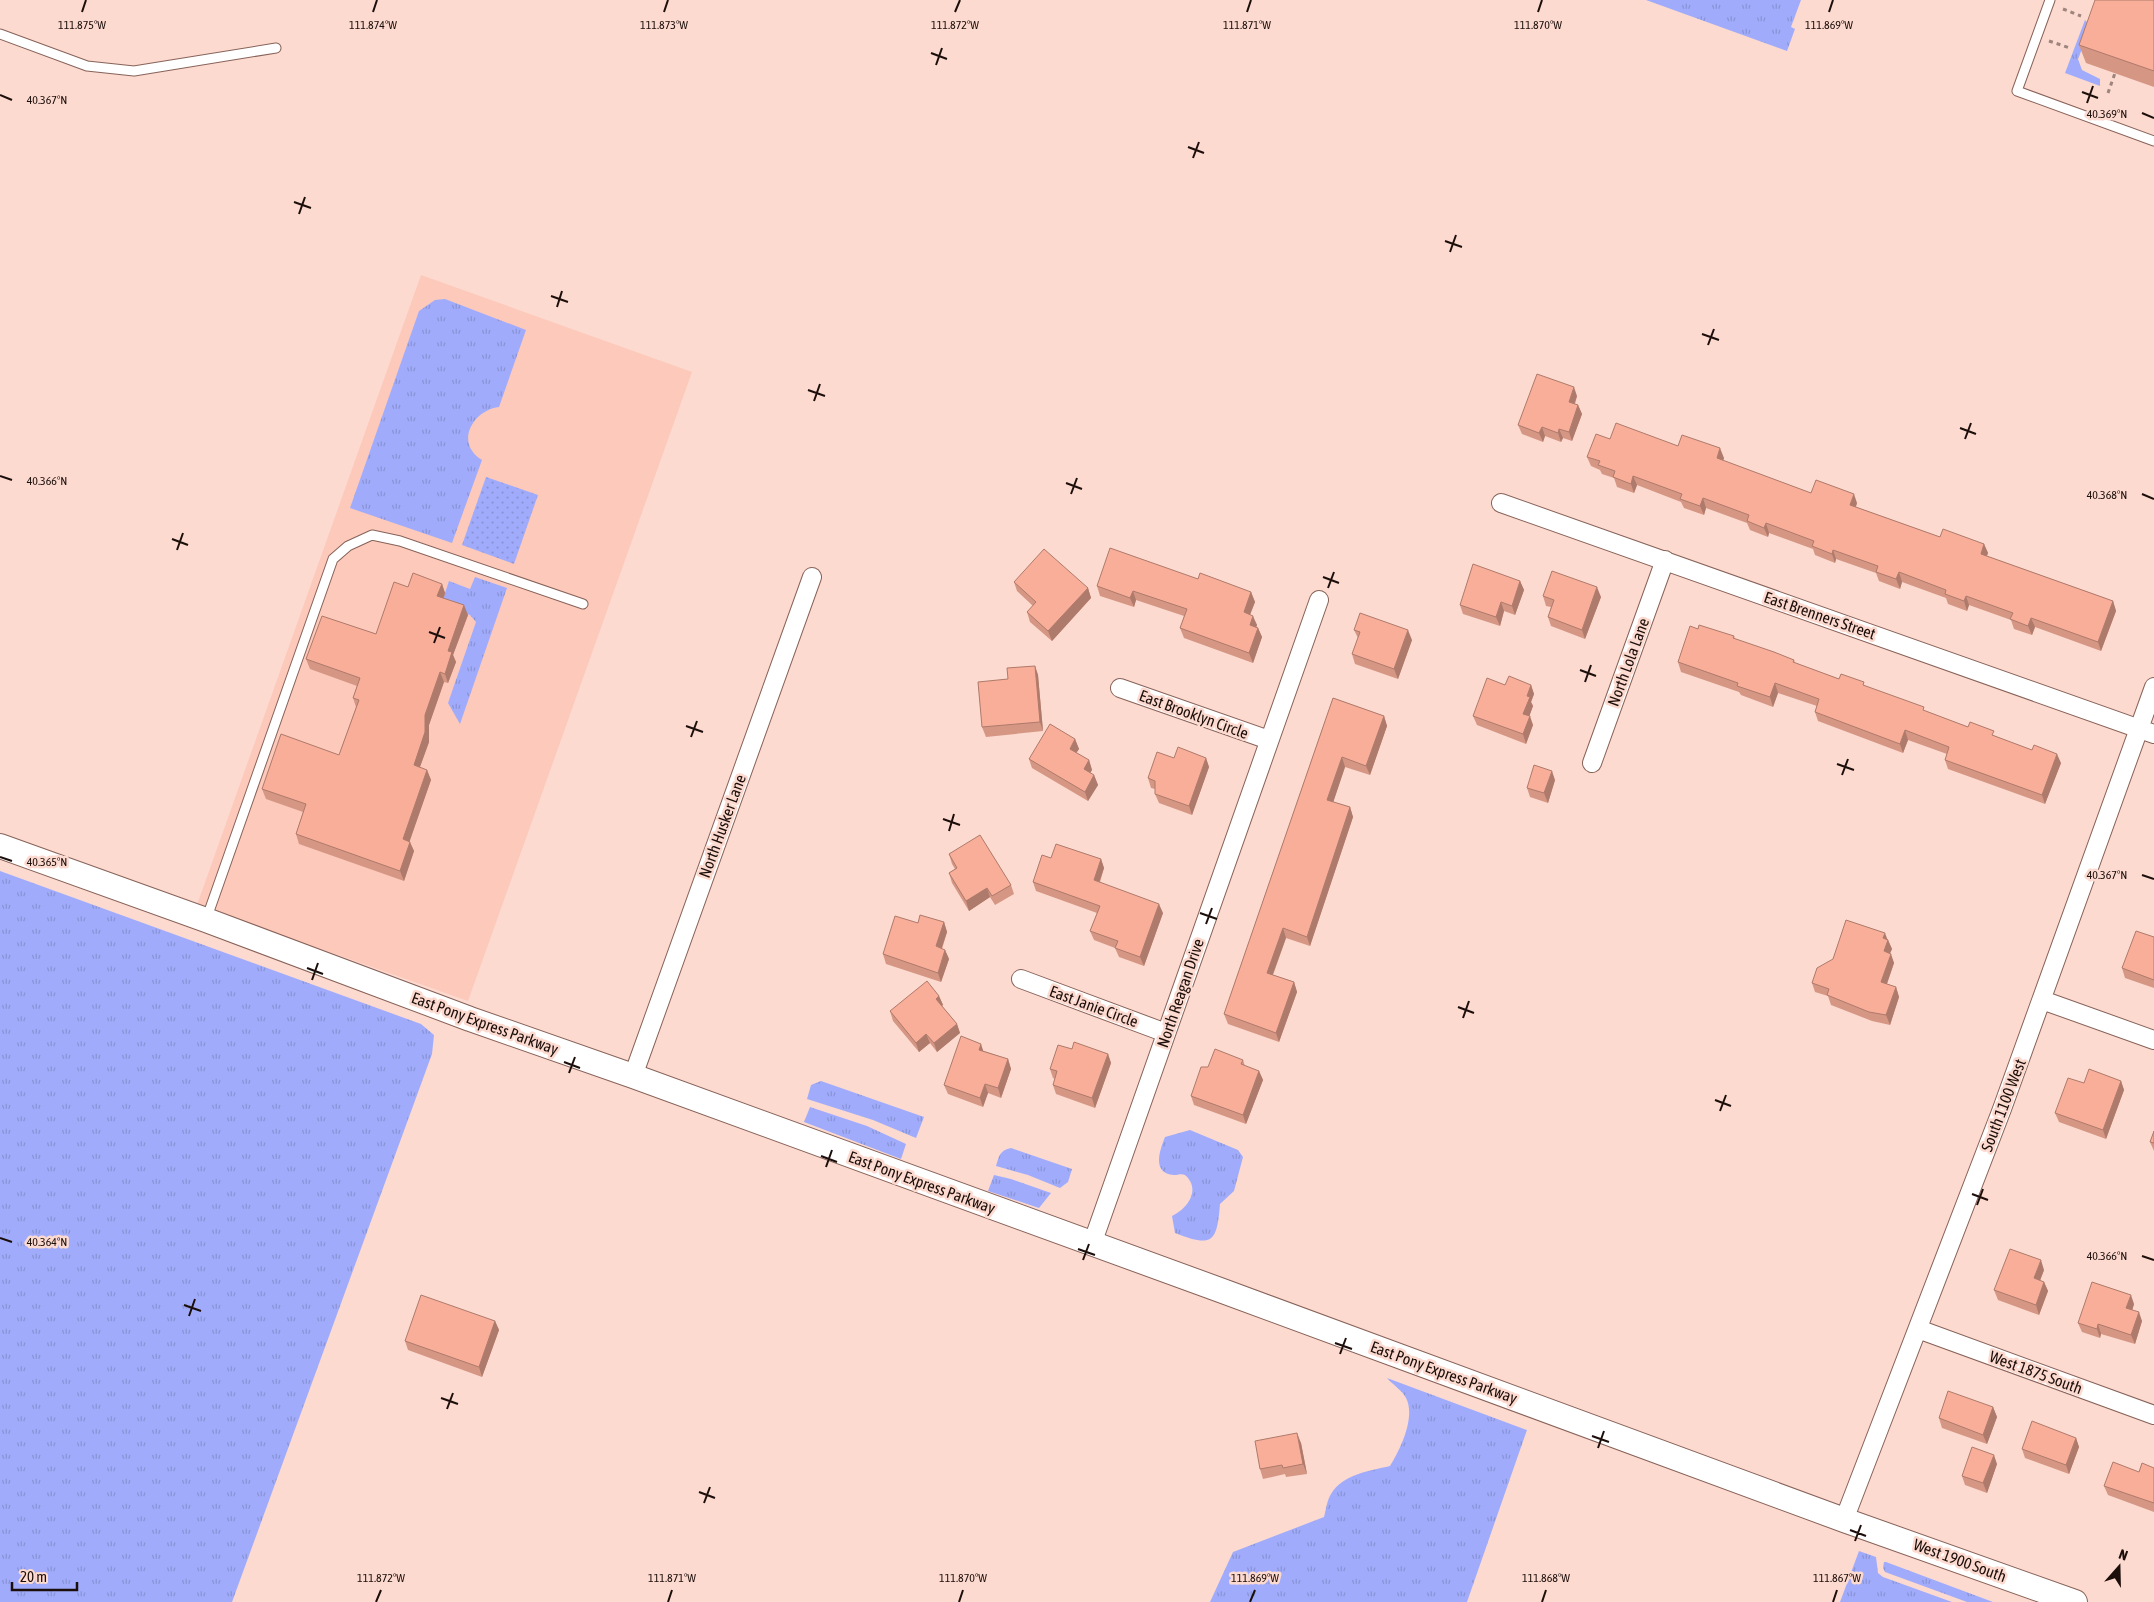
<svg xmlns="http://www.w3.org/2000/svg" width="2154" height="1602" viewBox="0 0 2154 1602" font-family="'Asap Condensed',sans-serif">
  <defs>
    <pattern id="grass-tufts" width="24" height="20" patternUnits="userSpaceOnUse" patternTransform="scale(1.25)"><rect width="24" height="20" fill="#a0acfb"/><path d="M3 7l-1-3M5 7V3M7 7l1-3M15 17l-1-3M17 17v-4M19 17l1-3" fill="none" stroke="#8993d6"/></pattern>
    <pattern id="park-dots" width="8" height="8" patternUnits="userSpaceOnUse" patternTransform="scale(1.25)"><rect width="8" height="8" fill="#a0acfb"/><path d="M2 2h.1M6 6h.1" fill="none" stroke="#8993d6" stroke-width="1.8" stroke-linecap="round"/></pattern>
  </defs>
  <rect width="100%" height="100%" fill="#fcdad0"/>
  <path fill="#fcc9bb" d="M421,275L692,372L468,1001L197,905Z"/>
  <path fill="url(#grass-tufts)" d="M1646,0H1801L1791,27L1795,29L1787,51Z
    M2085,20L2088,23L2089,31L2078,59L2082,70L2100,79V86L2065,73Z
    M445,299L526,330L499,407C473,410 454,443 482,460L452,543L350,508L419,311L435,300Z
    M475,577L507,588L460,724L448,703L476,622L470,615L441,605L449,581L470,589Z
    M0,871L421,1024L434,1035L432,1054L232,1602H0Z
    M821,1081L924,1117L916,1138L873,1120L807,1099L811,1085Z
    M810,1107L867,1126L906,1144L901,1159L804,1122Z
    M1190,1130L1238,1150L1243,1157L1234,1191L1220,1204C1217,1242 1213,1248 1175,1233L1172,1216C1185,1210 1200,1193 1188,1178C1184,1172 1179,1175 1174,1175C1151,1173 1160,1150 1165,1137Z
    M1011,1148L1072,1169L1068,1182L1060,1188L1028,1175L996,1166C999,1156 1000,1150 1011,1148Z
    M994,1175L1011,1179L1051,1193L1039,1208L988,1191Z
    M1387,1378L1527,1430L1467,1602H1210L1233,1552L1324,1517C1326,1510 1327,1500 1331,1494C1343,1474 1369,1471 1390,1466C1400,1450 1416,1417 1406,1398C1403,1391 1392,1384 1387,1378Z
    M1859,1551L1876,1557L1878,1573L1883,1577L1952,1602H1840Z
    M1884,1562H1886L1993,1602H1967L1885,1572L1883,1568Z"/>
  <path fill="url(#park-dots)" d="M486,477L538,495L514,564L462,545Z"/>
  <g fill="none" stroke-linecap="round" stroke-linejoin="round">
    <g stroke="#876258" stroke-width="11">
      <path id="lane" d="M2050,0L2017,91L2154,141
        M0,34L87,66L134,71L276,48
        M206,920L333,559L348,546L372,535L400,541L583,604"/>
    </g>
    <g stroke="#876258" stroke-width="20">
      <path id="street" d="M1501,503L2154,734
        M1120,688L1269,740
        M1592,763L1665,560
        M1021,979L1166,1033
        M2042,1000L2154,1040
        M633,1076L812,577
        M1092,1244L1319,600
        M1918,1329L2154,1415
        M1844,1520L2002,1109L2154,687"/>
    </g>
    <g stroke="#876258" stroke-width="26">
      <path id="secondary" d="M0,846L206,920L470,1019L633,1076L1220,1290L1844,1520L2075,1602"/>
    </g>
    <path stroke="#9d847c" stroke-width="3" stroke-dasharray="4 4" stroke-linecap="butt" d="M2063,9L2081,16
      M2049,41L2070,48
      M2108,93L2115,73"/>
    <use href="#lane" stroke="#fff" stroke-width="9"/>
    <use href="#street" stroke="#fff" stroke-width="18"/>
    <use href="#secondary" stroke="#fff" stroke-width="24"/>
  </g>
  <path fill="#d69684" d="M2154,0V87L2086,63L2079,45Z
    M1577,396L1575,404L1578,405L1582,414L1572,441L1563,438L1561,442L1545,436L1543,442L1522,434L1518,425Z
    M1610,439L1678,446L1724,458L1723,461L1811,493L1857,503L1856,507L1940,537L1984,544L1988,553L1987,556L2113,601L2116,611L2101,651L2035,627L2032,635L2014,629L2011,620L1969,605L1967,611L1948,604L1946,598L1902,582L1900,589L1879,581L1876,573L1836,559L1835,563L1815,555L1813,549L1769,533L1768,537L1750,530L1747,523L1706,508L1704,515L1684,508L1681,502L1637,485L1634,493L1617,487L1614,478L1602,474L1600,470L1591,466L1587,457Z
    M1198,579L1251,592L1255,602L1250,615L1257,625L1256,627L1258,628L1262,637L1253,663L1184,638L1180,628L1184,616L1136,600L1134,607L1100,596L1097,586Z
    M1520,581L1524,590L1515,615L1504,611L1500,626L1463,614L1460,605Z
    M1014,582L1088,588L1091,598L1052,641L1030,622L1027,612L1033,606L1017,591Z
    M442,584L445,593L444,598L468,615L453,655L456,662L448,683L444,682L429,725V742L420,767L427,770L431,780L409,841L414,851L404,881L299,844L296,834L303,812L266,799L262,789L339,755L356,707L353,698L357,686L310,669L306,659L376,634L408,587Z
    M1543,596L1601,597L1585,639L1551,626L1548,617L1551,607L1546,606Z
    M1698,629L1734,636L1735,639L1794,660L1795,663L1839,679L1865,686L1925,711L1968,727L1995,736L2061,763L2045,804L1948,769L1945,760L1947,754L1908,740L1903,753L1818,721L1815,712L1817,706L1778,693L1773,707L1741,695L1739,692L1681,672L1678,662Z
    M1354,630L1412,640L1398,679L1355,664L1352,654L1358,638Z
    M1035,666L1038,675L1043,731L986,737L982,727L1008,679Z
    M1505,685H1531L1534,694L1531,702L1533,706L1529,716L1533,725L1526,744L1477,725L1473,716Z
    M1333,698L1384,716L1387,726L1370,775L1345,767L1333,802L1350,807L1353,817L1310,946L1286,938L1273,975L1294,982L1297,992L1279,1042L1228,1024L1224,1014Z
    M1075,739L1079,749L1076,753L1089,760L1092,770L1090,773L1094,775L1098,785L1088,801L1032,768L1029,759Z
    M1174,758H1206L1209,767L1192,815L1159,803L1155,794V789L1151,788L1148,778Z
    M1555,780L1548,803L1530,797L1527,788Z
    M949,854L1011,885L1014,894L995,905L990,897L969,911L952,883L949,873L955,869L952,864Z
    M1051,858L1101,859L1104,868L1100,882L1163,913L1144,966L1119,957L1115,948L1094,940L1090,931L1097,913L1036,891L1033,882Z
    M944,922L947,932L942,949L945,950L949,959L941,982L886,964L883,954L918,923Z
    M2154,937V988L2125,978L2122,968Z
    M1887,939L1888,940L1892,949L1890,953L1894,963L1887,984L1896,987L1899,997L1890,1025L1872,1021L1831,1005L1828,996L1815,992L1812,983Z
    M939,996L943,1005L942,1006L957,1024L960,1033L937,1052L930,1043L919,1052L893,1021L890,1011Z
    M1072,1049L1108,1054L1111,1063L1095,1108L1056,1094L1053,1085L1055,1079L1053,1078L1050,1069Z
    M984,1051L1008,1059L1011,1069L1001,1098L988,1093L983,1107L948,1094L944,1085Z
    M1243,1060L1245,1066L1259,1071L1263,1080L1246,1124L1194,1105L1191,1096L1208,1067Z
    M2121,1081L2124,1090L2106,1139L2059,1122L2055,1113L2084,1083Z
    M2154,1131V1151L2150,1142Z
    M2044,1270L2040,1281L2044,1282L2048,1291L2039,1315L1998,1300L1994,1290Z
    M2134,1304L2132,1310L2142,1321L2135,1344L2101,1334L2100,1338L2082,1332L2078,1323Z
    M495,1321L499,1330L482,1377L408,1350L405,1341Z
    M1993,1407L1997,1417L1987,1444L1942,1428L1939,1418Z
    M2076,1438L2079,1447L2069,1474L2025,1458L2022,1449Z
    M1301,1443L1307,1474L1286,1477L1285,1474L1263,1479L1260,1469Z
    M1997,1464L1987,1493L1965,1485L1962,1476Z
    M2154,1468V1512L2108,1495L2104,1486L2139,1472Z"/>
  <path fill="#ae7a6b" d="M1574,387L1577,396L1572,411L1569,402Z
    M1578,405L1582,414L1572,441L1569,432Z
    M1542,427L1545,436L1543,442L1539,433Z
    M1559,429L1563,438L1561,442L1558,433Z
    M1720,448L1724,458L1720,468L1717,458Z
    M1633,476L1637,485L1634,493L1631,484Z
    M1854,494L1857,503L1853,514L1850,505Z
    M1703,498L1706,508L1704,515L1700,506Z
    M1766,523L1769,533L1768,537L1764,528Z
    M1984,544L1988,553L1984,563L1981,554Z
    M1833,550L1836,559L1835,563L1832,554Z
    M1899,572L1902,582L1900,589L1896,579Z
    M1520,581L1524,590L1515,615L1512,606Z
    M442,584L445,593L441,605L437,596Z
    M1597,587L1601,597L1585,639L1582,630Z
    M1088,588L1091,598L1052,641L1048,631Z
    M1133,591L1136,600L1134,607L1130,598Z
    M1251,592L1255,602L1247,622L1244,612Z
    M1966,596L1969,605L1967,611L1964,601Z
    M2113,601L2116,611L2101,651L2098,642Z
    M1501,602L1504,611L1500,626L1496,617Z
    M464,605L468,615L453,655L456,662L448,683L445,674L448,651Z
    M1253,616L1257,625L1254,634L1250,625Z
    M2031,618L2035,627L2032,635L2028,626Z
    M1258,628L1262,637L1253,663L1249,653Z
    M1408,630L1412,640L1398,679L1394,669Z
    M1035,666L1038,675L1043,731L1040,722Z
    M440,672L444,682L429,725V742L417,775L414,765L425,715Z
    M1775,683L1778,693L1773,707L1770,697Z
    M1531,685L1534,694L1531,702L1533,706L1527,723L1523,714L1527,696Z
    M1384,716L1387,726L1370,775L1366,766Z
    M1530,716L1533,725L1526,744L1523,734Z
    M1905,730L1908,740L1903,753L1900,744Z
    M1075,739L1079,749L1073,758L1070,749Z
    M2057,754L2061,763L2045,804L2042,795Z
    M1342,757L1345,767L1331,809L1327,800Z
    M1206,758L1209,767L1192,815L1189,806Z
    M1089,760L1092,770L1087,778L1084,769Z
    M427,770L431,780L407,849L403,839Z
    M1552,771L1555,780L1548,803L1544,793Z
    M1094,775L1098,785L1088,801L1085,792Z
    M1350,807L1353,817L1310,946L1307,937Z
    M410,842L414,851L404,881L400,871Z
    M1101,859L1104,868L1097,889L1094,880Z
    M987,888L990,897L969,911L966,901Z
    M1159,904L1163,913L1144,966L1140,957Z
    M944,922L947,932L939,956L936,946Z
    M1283,928L1286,938L1270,982L1267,973Z
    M1885,933L1888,941V940L1892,949L1887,960L1884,951L1883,938Z
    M945,950L949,959L941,982L938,973Z
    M1891,954L1894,963L1884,992L1881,982Z
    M1294,982L1297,992L1279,1042L1276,1033Z
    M1896,987L1899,997L1890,1025L1886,1015Z
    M939,996L943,1005L939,1008L936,999Z
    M957,1024L960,1033L937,1052L934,1043Z
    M926,1034L930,1043L919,1052L916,1043Z
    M981,1044L984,1053L979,1050Z
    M1108,1054L1111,1063L1095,1108L1092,1098Z
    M1008,1059L1011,1069L1001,1098L998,1088Z
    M1259,1071L1263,1080L1246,1124L1243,1115Z
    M2121,1081L2124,1090L2106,1139L2103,1130Z
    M985,1084L988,1093L983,1107L980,1098Z
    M2041,1260L2044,1270L2037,1288L2034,1278Z
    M2044,1282L2048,1291L2039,1315L2036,1305Z
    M2131,1295L2134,1304L2130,1318L2126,1308Z
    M2139,1312L2142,1321L2135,1344L2131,1335Z
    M495,1321L499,1330L482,1377L479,1367Z
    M2098,1324L2101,1334L2100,1338L2097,1329Z
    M1993,1407L1997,1417L1987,1444L1983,1435Z
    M1297,1433L1301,1443L1307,1474L1303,1464Z
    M2076,1438L2079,1447L2069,1474L2066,1465Z
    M1994,1455L1997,1464L1987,1493L1983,1483Z"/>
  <path fill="#f9ae99" stroke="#ae7a6b" d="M2095,0H2154V71L2079,45Z
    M1537,374L1574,387L1569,402L1578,405L1569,432L1559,429L1558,433L1542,427L1539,433L1518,425Z
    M1616,423L1678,446L1682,435L1720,448L1717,458L1811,493L1816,480L1854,494L1850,505L1940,537L1943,529L1984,544L1981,554L2113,601L2098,642L2031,618L2028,626L2010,619L2013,613L1966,596L1964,601L1945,594L1946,590L1899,572L1896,579L1876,572L1878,566L1833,550L1832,554L1812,546L1814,541L1766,523L1764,528L1747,521L1749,515L1703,498L1700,506L1680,499L1682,494L1633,476L1631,484L1613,477L1615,471L1598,465L1600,461L1587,457L1596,434L1610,439Z
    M1110,548L1198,579L1200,573L1251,592L1244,612L1253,616L1250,625L1258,628L1249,653L1180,628L1187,609L1133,591L1130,598L1097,586Z
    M1044,549L1088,588L1048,631L1027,612L1036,602L1014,582Z
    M1473,564L1520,581L1512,606L1501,602L1496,617L1460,605Z
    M1552,571L1597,587L1582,630L1548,617L1554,600L1543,596Z
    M413,573L442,584L437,596L464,605L448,651L452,652L445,674L440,672L425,715V732L414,765L427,770L403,839L410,842L400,871L296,834L306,804L262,789L281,734L339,755L359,700L353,698L360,678L306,659L322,616L376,634L394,582L408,587Z
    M1360,613L1408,630L1394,669L1352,654L1360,632L1354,630Z
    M1699,625L1734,636L1733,638L1774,652L1794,660L1793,662L1839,679L1841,674L1864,682L1863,685L1924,707L1923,710L1968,727L1970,722L1994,731L1992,735L2032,750L2034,745L2057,754L2042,795L1945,760L1949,747L1905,730L1900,744L1815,712L1819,699L1775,683L1770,697L1737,686L1738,683L1678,662L1690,626L1698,629Z
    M1035,666L1040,722L982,727L978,682L1008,679L1007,668Z
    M1509,676L1531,685L1527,696L1530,697L1523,714L1530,716L1523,734L1473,716L1487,678L1505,685Z
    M1333,698L1384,716L1366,766L1342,757L1327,800L1350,807L1307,937L1283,928L1267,973L1294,982L1276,1033L1224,1014Z
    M1050,724L1075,739L1070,749L1089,760L1084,769L1094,775L1085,792L1029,759Z
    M1178,747L1206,758L1189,806L1155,794V781L1148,778L1157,752L1174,758Z
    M1534,765L1552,771L1544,793L1527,788Z
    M980,835L1011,885L992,896L987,888L966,901L949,873L957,868L949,854Z
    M1056,844L1101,859L1094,880L1159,904L1140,957L1115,948L1118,941L1090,931L1100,906L1033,882L1042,855L1051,858Z
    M920,915L944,922L936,946L945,950L938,973L883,954L895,916L918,923Z
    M1846,920L1885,933L1883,938L1888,940L1884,951L1891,954L1881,982L1896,987L1886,1015L1869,1012L1827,995L1829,989L1812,983L1817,968L1833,959Z
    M2136,931L2154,937V980L2122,968Z
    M927,981L939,996L936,999L957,1024L934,1043L926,1034L916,1043L890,1011Z
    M961,1036L981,1044L979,1050L1008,1059L998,1088L985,1084L980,1098L944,1085Z
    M1074,1042L1108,1054L1092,1098L1053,1085L1057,1071L1050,1069L1058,1045L1072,1049Z
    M1215,1049L1243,1060L1241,1064L1259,1071L1243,1115L1191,1096L1201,1067H1208Z
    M2089,1069L2121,1081L2103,1130L2055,1113L2068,1078L2084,1083Z
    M2154,1131V1143L2150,1142Z
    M2010,1249L2041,1260L2034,1278L2044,1282L2036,1305L1994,1290Z
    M2092,1282L2131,1295L2126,1308L2139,1312L2131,1335L2098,1324L2097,1329L2078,1323Z
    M421,1295L495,1321L479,1367L405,1341Z
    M1948,1391L1993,1407L1983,1435L1939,1418Z
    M2032,1421L2076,1438L2066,1465L2022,1449Z
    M1297,1433L1303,1464L1283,1468L1282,1465L1260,1469L1255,1441Z
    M1972,1447L1994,1455L1983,1483L1962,1476Z
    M2113,1462L2139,1472L2142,1463L2154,1468V1503L2104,1486Z"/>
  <path fill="none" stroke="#1c0e0a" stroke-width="2" d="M82,12L86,0M373,12L377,0M664,12L668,0M955,12L960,0M1247,12L1251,0M1538,12L1542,0M1829,12L1833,0M931,53L947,59M936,65L942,48M2082,92L2098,98M0,95L12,100M2087,103L2093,86M2142,113L2154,118M1188,147L1204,153M1193,158L1199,142M294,202L311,208M299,214L305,197M1445,241L1462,247M1450,252L1456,235M551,296L568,302M557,307L562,291M1702,334L1719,340M1708,345L1714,329M808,390L825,396M814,401L820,384M1960,428L1976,434M1965,439L1971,423M0,476L12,480M1066,483L1082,489M1071,494L1077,478M2142,494L2154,499M172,539L188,545M177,550L183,533M1323,577L1339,583M1328,588L1334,572M429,632L445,638M434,643L440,627M1580,670L1596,676M1585,682L1591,665M686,726L703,732M691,737L697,721M1837,764L1854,770M1842,775L1848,759M943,819L960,825M949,831L954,814M0,857L12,861M2142,875L2154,879M1200,913L1217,919M1206,924L1212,908M307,968L323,974M312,980L318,963M1458,1007L1474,1013M1463,1018L1469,1001M564,1062L580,1068M569,1073L575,1057M1715,1100L1731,1106M1720,1111L1726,1095M821,1156L837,1162M826,1167L832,1150M1972,1194L1988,1200M1977,1205L1983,1189M0,1238L12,1242M1078,1249L1095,1255M2142,1256L2154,1260M1083,1260L1089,1244M184,1305L201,1311M189,1316L195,1299M1335,1343L1352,1349M1340,1354L1346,1338M441,1398L458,1404M447,1409L453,1393M1592,1436L1609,1442M1598,1448L1604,1431M699,1492L715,1498M704,1503L710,1487M1850,1530L1866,1536M1855,1541L1861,1525M376,1602L381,1590M668,1602L672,1590M959,1602L963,1590M1250,1602L1255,1590M1542,1602L1546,1590M1833,1602L1837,1590"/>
  <g text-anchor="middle" stroke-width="5" stroke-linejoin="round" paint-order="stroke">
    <g font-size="16" fill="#1c0e0a" stroke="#fcdad0">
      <text transform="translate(1820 615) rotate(19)" y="6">East Brenners Street</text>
      <text transform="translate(1628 662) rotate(-70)" y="6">North Lola Lane</text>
      <text transform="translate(1194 714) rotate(20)" y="6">East Brooklyn Circle</text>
      <text transform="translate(722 826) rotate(-70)" y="6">North Husker Lane</text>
      <text transform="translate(1180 993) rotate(-71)" y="6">North Reagan Drive</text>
      <text transform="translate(1094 1006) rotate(20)" y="6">East Janie Circle</text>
      <text transform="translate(485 1023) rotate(20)" y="6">East Pony Express Parkway</text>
      <text transform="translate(2003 1105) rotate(-69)" y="6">South 1100 West</text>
      <text transform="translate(922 1182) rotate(20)" y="6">East Pony Express Parkway</text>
      <text transform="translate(1444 1372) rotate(20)" y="6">East Pony Express Parkway</text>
      <text transform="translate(2036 1372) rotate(20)" y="6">West 1875 South</text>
      <text transform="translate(1960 1560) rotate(20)" y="6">West 1900 South</text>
    </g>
  </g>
  <g font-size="12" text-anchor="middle" fill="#1c0e0a" stroke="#fcdad0" stroke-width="5" stroke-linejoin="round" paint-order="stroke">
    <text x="82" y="29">111.875°W</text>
    <text x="373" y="29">111.874°W</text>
    <text x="664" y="29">111.873°W</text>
    <text x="955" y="29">111.872°W</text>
    <text x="1247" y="29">111.871°W</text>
    <text x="1538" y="29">111.870°W</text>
    <text x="1829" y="29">111.869°W</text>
    <text x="47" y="104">40.367°N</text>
    <text x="2107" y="118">40.369°N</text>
    <text x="47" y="485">40.366°N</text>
    <text x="2107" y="499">40.368°N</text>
    <text x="47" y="866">40.365°N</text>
    <text x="2107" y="879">40.367°N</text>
    <text x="47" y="1246">40.364°N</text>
    <text x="2107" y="1260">40.366°N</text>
    <text x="381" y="1582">111.872°W</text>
    <text x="672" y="1582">111.871°W</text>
    <text x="963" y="1582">111.870°W</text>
    <text x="1255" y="1582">111.869°W</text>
    <text x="1546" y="1582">111.868°W</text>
    <text x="1837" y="1582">111.867°W</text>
  </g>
  <g transform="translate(2119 1567) rotate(20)" stroke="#fcdad0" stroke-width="4" paint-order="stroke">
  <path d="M0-4L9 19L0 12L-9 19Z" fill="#1c0e0a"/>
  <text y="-8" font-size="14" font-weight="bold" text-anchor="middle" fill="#1c0e0a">N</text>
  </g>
  <path d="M12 1582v8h65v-8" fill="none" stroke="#1c0e0a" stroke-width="2.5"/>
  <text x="20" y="1582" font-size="15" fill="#1c0e0a" stroke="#fcdad0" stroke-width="4" paint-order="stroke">20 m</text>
</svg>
